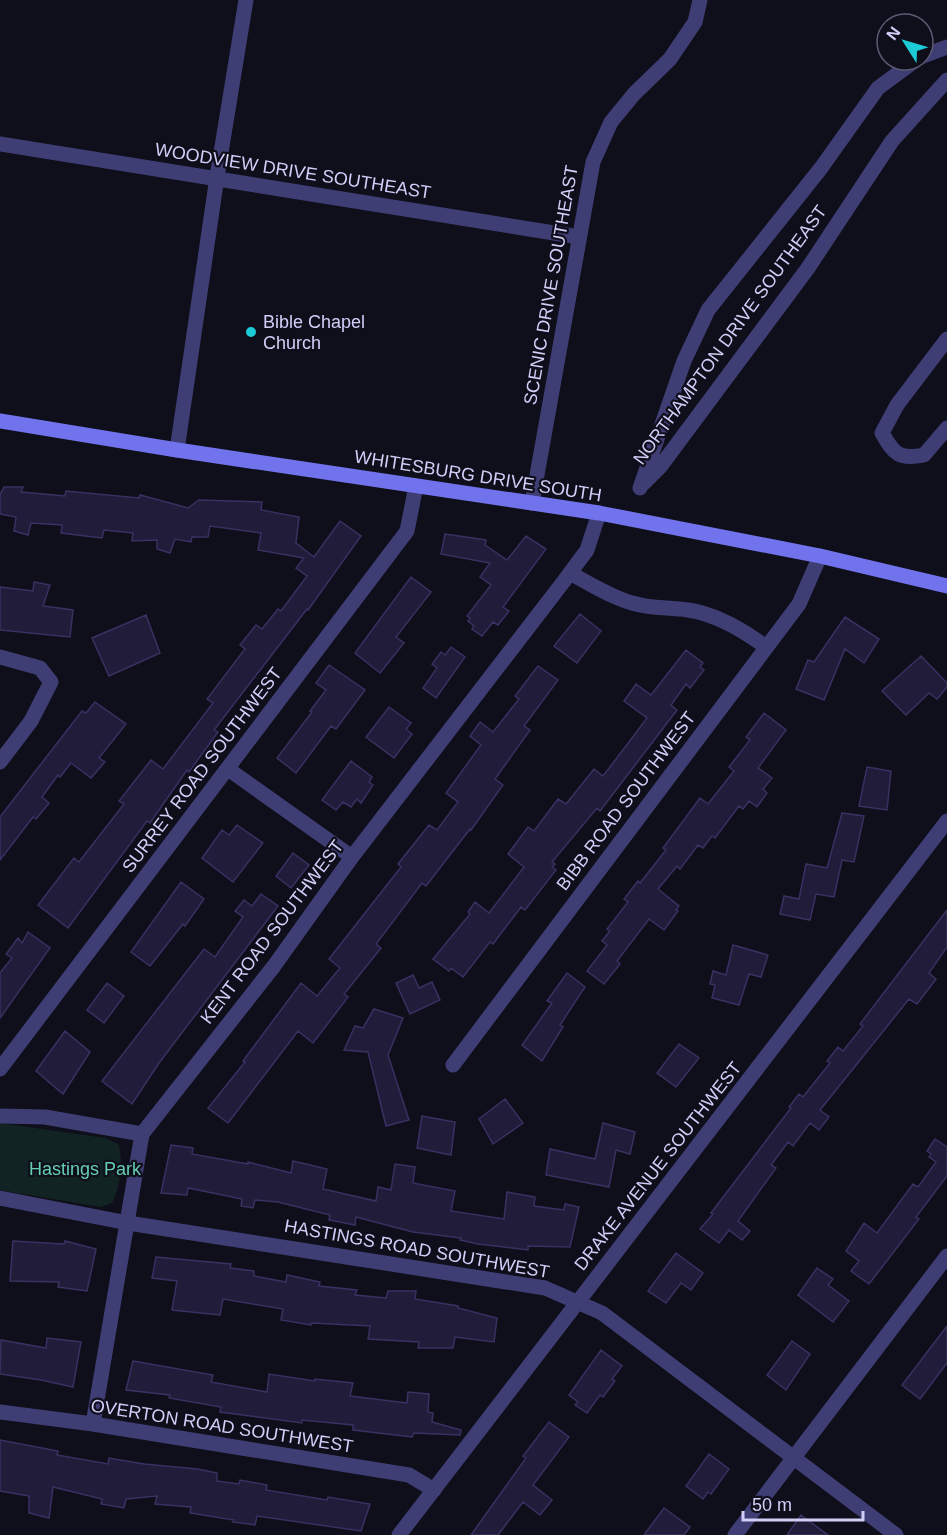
<svg xmlns="http://www.w3.org/2000/svg" width="947" height="1535" viewBox="0 0 947 1535" font-family="Arial,sans-serif">
  <rect width="100%" height="100%" fill="#0f0e1b"/>
  <path fill="#112423" d="M0,1123L105,1138L118,1144C124,1161 120,1187 112,1203L101,1207L0,1190Z"/>
  <path fill="#211c39" stroke="#393162" stroke-width="1.5" d="M4,487H23L21,492L65,496L66,491L139,498L140,495L188,508L199,500L262,502L261,510L299,517L296,543L314,557L340,521L361,536L308,610L307,609L214,730L218,732L189,772L187,770L150,823L147,821L68,928L38,905L74,858L79,862L124,804L119,801L151,760L163,769L213,703L207,699L245,649L240,645L256,625L262,629L278,609L281,611L307,576L296,568L304,558L258,550L261,533L210,526L208,537H192L191,542L175,539L170,553L157,549V540L132,541L133,533L104,530L102,538L61,533L62,525L31,523L28,535L14,531L16,517L0,514V495Z
    M445,534L486,540L485,545L507,560L526,536L546,549L503,607L509,611L498,625L493,622L482,636L472,629L474,626L468,621L470,618L467,616L491,585L480,577L490,563L441,554Z
    M411,577L431,592L396,637L404,643L380,673L355,653Z
    M34,582L50,585L43,606L73,610L70,637L0,630V587L33,591Z
    M580,614L601,631L577,663L554,646Z
    M146,615L160,653L109,676L92,638Z
    M845,617L879,639L864,663L845,649L824,700L796,689L808,660L814,662Z
    M451,647L465,657L436,698L423,688L437,668L432,664L441,652L445,655Z
    M686,650L703,663L700,667L704,670L690,688L686,684L671,705L677,710L600,811L597,808L552,862L555,864L552,867L556,870L525,910L521,907L493,944L490,942L463,977L451,968L449,971L433,959L470,914L468,912L475,902L489,913L524,867L508,854L528,827L534,831L558,799L566,804L594,769L603,776L623,750L647,718L624,701L636,684L651,695Z
    M921,656L947,683V687L937,699L929,693L906,715L882,691Z
    M329,665L365,690L336,729L331,726L296,773L277,758L312,712L310,711L326,690L316,683Z
    M538,666L558,680L524,726L530,730L495,779L503,785L471,830L470,829L426,886L422,883L376,944L381,948L344,994L348,997L313,1043L298,1031L228,1123L208,1108L245,1062L243,1061L301,983L317,996L340,968L329,959L401,867L398,864L429,825L437,830L458,802L446,793L481,745L470,736L480,722L493,732L519,699L515,696Z
    M95,702L126,724L99,758L105,762L91,778L71,763L60,777L58,775L42,797L49,803L36,819L33,817L0,860V817L82,711L86,713Z
    M389,707L411,723L406,729L412,734L394,758L366,737Z
    M764,713L786,730L758,768L772,778L763,789L767,793L757,807L749,801L743,809L739,806L715,838L712,836L703,848L698,845L680,869L677,866L658,889L679,906L676,910L678,911L664,930L649,919L617,961L620,964L604,984L587,971L607,945L602,941L610,931L607,929L628,902L624,899L638,881L640,883L666,850L663,848L700,798L708,804L734,771L729,767L750,740L746,737Z
    M351,761L372,777L369,782L373,785L361,803L357,799L351,807L343,802L336,810L322,800Z
    M867,767L891,771L887,810L859,806Z
    M842,813L864,816L854,862L842,860L834,897L816,894L810,920L780,914L784,896L799,899L806,864L827,868Z
    M237,825L263,843L233,882L202,858L222,830L229,835Z
    M293,853L309,865L291,888L276,876Z
    M181,882L204,899L185,926L183,924L150,966L131,952Z
    M261,894L278,906L159,1063L132,1104L102,1081L204,949L215,957L243,917L235,911L244,900L252,906Z
    M947,910V947L929,973L936,979L917,1004L909,999L820,1110L829,1117L819,1130L810,1123L793,1146L788,1142L771,1165L776,1168L738,1221L750,1231L742,1240L729,1230L719,1243L700,1229L713,1214L711,1213L791,1108L789,1107L799,1094L803,1097L830,1063L827,1061L838,1047L843,1051L863,1026L860,1024Z
    M28,932L50,948L0,1018V973L12,958L6,954L18,938L22,943Z
    M733,945L768,955L761,977L749,974L739,1005L712,998L715,985L710,984L713,971L726,975Z
    M567,973L585,987L560,1025L563,1027L542,1061L522,1045L552,1003L547,1001Z
    M413,975L419,988L432,982L440,1000L410,1014L396,983Z
    M107,983L124,996L104,1023L87,1010Z
    M374,1009L403,1018L388,1055L409,1120L386,1126L368,1052L344,1050L355,1026L363,1028Z
    M65,1031L90,1052L63,1094L36,1071Z
    M679,1044L699,1058L676,1087L657,1073Z
    M505,1099L523,1123L493,1144L479,1119Z
    M422,1116L455,1122L451,1155L417,1148Z
    M603,1123L635,1132L630,1154L616,1150L609,1187L546,1175L550,1149L595,1159Z
    M935,1139L947,1147V1176L916,1217L919,1219L869,1284L851,1271L859,1261L846,1251L864,1223L877,1233L913,1184L918,1187L936,1162L929,1157L931,1154L927,1151Z
    M171,1145L193,1148L192,1154L248,1164V1162L291,1173L293,1161L327,1169L323,1189L376,1201L378,1187L391,1190L395,1164L415,1167L413,1183L455,1191L451,1211L504,1219L507,1192L535,1197L534,1206L564,1210L565,1204L579,1207L570,1247L528,1246V1250L478,1244L460,1240L461,1238L413,1232L356,1217L355,1225L329,1220L330,1215L278,1202L255,1200L253,1208L241,1206L242,1199L188,1188L187,1195L161,1193Z
    M13,1241L64,1244L65,1241L96,1249L87,1291L58,1287L59,1282L10,1281Z
    M676,1253L703,1273L691,1290L681,1283L666,1303L648,1291Z
    M156,1257L231,1264L230,1268L254,1271V1276L286,1282L287,1275L320,1282L319,1286L357,1290L355,1295L386,1298L388,1291H416L415,1299L458,1306V1308L497,1318L494,1342L455,1337L453,1348H418L419,1342L368,1339L370,1326L312,1323L311,1325L281,1320L283,1309L223,1299L220,1315L172,1310L177,1281L152,1278Z
    M817,1268L833,1279L828,1285L849,1301L833,1322L798,1295Z
    M947,1326V1363L920,1399L902,1385Z
    M47,1338L81,1342L73,1387L41,1380L0,1374L1,1340L46,1348Z
    M792,1341L810,1354L786,1390L767,1375Z
    M601,1350L622,1366L612,1379L615,1381L603,1397L600,1395L587,1413L575,1405L578,1402L569,1395Z
    M133,1361L213,1375L211,1382L267,1392L269,1374L315,1381V1379L353,1383L350,1396L407,1403L408,1392L429,1394L428,1412L433,1413L432,1422L461,1430L460,1435L414,1433L412,1437L353,1430V1425L302,1420V1423L220,1412L221,1407L169,1398L170,1395L126,1390Z
    M549,1422L569,1437L533,1485L552,1500L540,1515L523,1502L498,1535H471L526,1458L523,1456Z
    M0,1440L58,1451L57,1455L108,1464L109,1458L144,1464L198,1469L217,1473V1481L239,1484L240,1480L267,1485L266,1490L327,1500L328,1497L370,1504L361,1531L257,1516L255,1525L233,1522L234,1520L190,1513L191,1507L155,1504L157,1496L126,1499L124,1508L101,1504L102,1499L53,1487L49,1518L29,1513V1496L0,1491Z
    M709,1454L729,1469L711,1494L708,1492L703,1499L686,1486Z
    M664,1508L690,1527L684,1535H644Z
    M801,1515L828,1535H787Z"/>
  <g fill="none" stroke-linecap="round" stroke-linejoin="round">
    <path stroke="#3e3e74" stroke-width="15" d="M923,56L947,47
      M0,144L579,237
      M947,339L897,405L882,433C894,454 899,460 924,455L947,428
      M177,450L217,177L246,0
      M644,483L660,467L808,268L892,141L947,80
      M640,488L684,361L708,310L821,168L878,88L916,60
      M532,503L593,162L611,122L634,94L670,59L695,22L700,0
      M570,573C590,584 611,597 632,603C651,609 669,607 688,610C716,614 743,630 766,647
      M0,657L40,668L51,682L31,721L0,762
      M228,769L352,857
      M453,1065L799,604L820,556
      M0,1069L407,531L416,486
      M0,1116L45,1117L142,1134
      M0,1198L128,1223L545,1288L602,1313L896,1535
      M0,1412L93,1424L409,1475L434,1490
      M93,1424L142,1134L274,966L352,857L564,581L587,550L599,513
      M735,1535L947,1256"/>
    <path stroke="#3e3e74" stroke-width="15" d="M399,1535L947,821"/>
    <path stroke="#7173ec" stroke-width="15" d="M0,421L177,450L599,513L820,556L947,586"/>
  </g>
  <circle fill="#1ccbd6" stroke="#0f0e1b" stroke-width="2" cx="251" cy="332" r="6"/>
  <g text-anchor="middle" stroke-width="4.5" stroke-linejoin="round" paint-order="stroke">
    <g font-size="18" fill="#d1cef8" stroke="#0f0e1b">
      <text transform="translate(293 171) rotate(9)" y="6">WOODVIEW DRIVE SOUTHEAST</text>
      <text transform="translate(551 285) rotate(-80)" y="6">SCENIC DRIVE SOUTHEAST</text>
      <text transform="translate(730 335) rotate(-54)" y="6">NORTHAMPTON DRIVE SOUTHEAST</text>
      <text transform="translate(478 476) rotate(9)" y="6">WHITESBURG DRIVE SOUTH</text>
      <text transform="translate(202 770) rotate(-53)" y="6">SURREY ROAD SOUTHWEST</text>
      <text transform="translate(626 801) rotate(-53)" y="6">BIBB ROAD SOUTHWEST</text>
      <text transform="translate(272 932) rotate(-53)" y="6">KENT ROAD SOUTHWEST</text>
      <text transform="translate(658 1166) rotate(-52)" y="6">DRAKE AVENUE SOUTHWEST</text>
      <text transform="translate(417 1249) rotate(10)" y="6">HASTINGS ROAD SOUTHWEST</text>
      <text transform="translate(222 1426) rotate(9)" y="6">OVERTON ROAD SOUTHWEST</text>
    </g>
    <g font-size="18" fill="#d1cef8" stroke="#0f0e1b" text-anchor="start">
      <text x="263" y="328">Bible Chapel<tspan x="263" dy="21">Church</tspan></text>
    </g>
    <g font-size="18" fill="#65ceb0" stroke="#0f0e1b">
      <text x="85" y="1175">Hastings Park</text>
    </g>
  </g>
  <g transform="translate(905 42) rotate(307)"><circle r="28" fill="#0f0e1b" stroke="#5d5b73" stroke-width="1.5"/>
  <path d="M0-4.5L10 22L0 15L-10 22Z" fill="#1ccbd6"/>
  <text y="-9" font-size="16" font-weight="bold" text-anchor="middle" fill="#d1cef8">N</text>
  </g>
  <path d="M743 1511v9h120v-9" fill="none" stroke="#d1cef8" stroke-width="3"/>
  <text x="752" y="1511" font-size="18" fill="#d1cef8" stroke="#0f0e1b" stroke-width="4.5" paint-order="stroke">50 m</text>
</svg>
